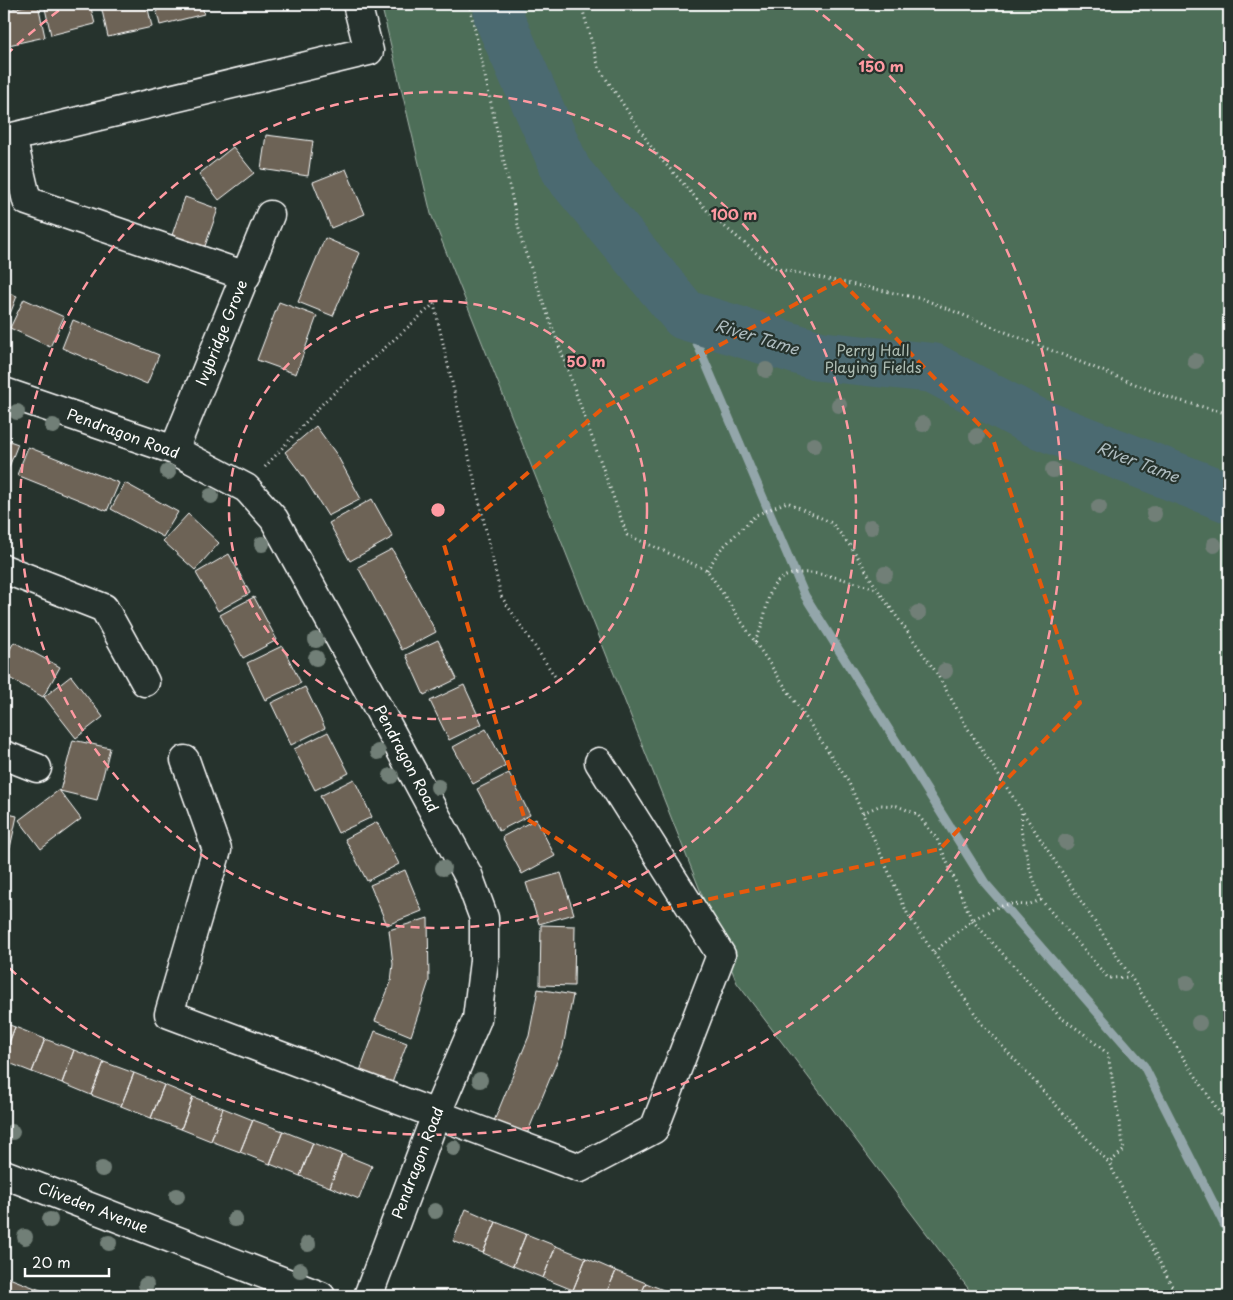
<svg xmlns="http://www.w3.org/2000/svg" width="1233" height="1300" viewBox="0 0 1233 1300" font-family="'Playpen Sans',sans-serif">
  <rect width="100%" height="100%" fill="#26332d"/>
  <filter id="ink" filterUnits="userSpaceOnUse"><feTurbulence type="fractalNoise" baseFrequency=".02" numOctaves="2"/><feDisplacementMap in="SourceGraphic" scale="10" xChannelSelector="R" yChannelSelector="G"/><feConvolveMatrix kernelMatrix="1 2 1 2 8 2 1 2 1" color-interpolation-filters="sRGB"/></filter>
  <g filter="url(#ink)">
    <path fill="#4e6e58" stroke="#a6b6ac" d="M381,4H1229V1296H974L737,983L431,214Z"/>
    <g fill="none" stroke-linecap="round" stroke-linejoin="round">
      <path stroke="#93a6aa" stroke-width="9" d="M685,315L805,596L985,883L1144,1066L1229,1234"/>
      <path stroke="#4b6a71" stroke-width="50" d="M498,4L499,18L567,172L685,315L819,356L933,368L1035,422L1229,498"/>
    </g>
    <path fill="#6d6456" stroke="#fff" d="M33,4H38L45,37L4,46V11Z
      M44,4H90L95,24L51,35Z
      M111,4H147L152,27L108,37L101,6Z
      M155,4H202L204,14L160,25Z
      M266,135L313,141L308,176L261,169Z
      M233,147L254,173L219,200L199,174Z
      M346,169L365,214L331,228L313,182Z
      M185,197L218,209L204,249L171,238Z
      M325,238L360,253L333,316L298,302Z
      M4,291L17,296L5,327L4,326Z
      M24,299L64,317L50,347L10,328Z
      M279,302L317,316L296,374L257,360Z
      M73,320L159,355L147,384L62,348Z
      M316,426L337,455L361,499L328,516L305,479L285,452Z
      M4,439L18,444L7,472L4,471Z
      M28,447L119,483L107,511L17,475Z
      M125,483L178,512L163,537L111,509Z
      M372,499L393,537L350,561L329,523Z
      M188,514L219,543L195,570L163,541Z
      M392,549L436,632L402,650L358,567Z
      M229,554L250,593L218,611L196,573Z
      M254,597L277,640L243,658L220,615Z
      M438,640L457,679L424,695L406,655Z
      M14,642L60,667L43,697L4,675V660Z
      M282,646L301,683L265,700L247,663Z
      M71,676L103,717L76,738L44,697Z
      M464,685L482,724L449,740L430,701Z
      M305,687L325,728L291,745L271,703Z
      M486,729L506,766L473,784L453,747Z
      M328,732L349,773L315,790L294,749Z
      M73,740L110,748L97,800L60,791Z
      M509,773L530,815L499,831L477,789Z
      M354,779L372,817L338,833L320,796Z
      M59,790L81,819L41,849L19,820Z
      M4,813L17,816L10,848L4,847Z
      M536,819L555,856L522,874L502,837Z
      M377,822L399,864L367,881L345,839Z
      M405,870L422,911L387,925L370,885Z
      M561,873L574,914L539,924L526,883Z
      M428,918L429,981L411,1036L375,1021L391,982L393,964L389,930Z
      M541,925L575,926L574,986L540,985Z
      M538,989L573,995L563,1047L527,1134L494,1121L529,1036Z
      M4,1023L15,1027L4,1056Z
      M15,1027L45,1039L32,1072L4,1061V1056Z
      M375,1031L407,1043L392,1083L360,1071Z
      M45,1039L74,1050L62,1083L32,1072Z
      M74,1050L104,1062L91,1095L62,1083Z
      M104,1062L134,1073L121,1106L91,1095Z
      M134,1073L164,1085L151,1118L121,1106Z
      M164,1085L193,1097L181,1129L151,1118Z
      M193,1097L223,1108L211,1141L181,1129Z
      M223,1108L253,1120L240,1152L211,1141Z
      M253,1120L283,1131L270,1164L240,1152Z
      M283,1131L313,1143L300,1176L270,1164Z
      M313,1143L342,1154L330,1187L300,1176Z
      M342,1154L372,1166L359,1199L330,1187Z
      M466,1209L496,1222L483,1253L453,1241Z
      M496,1222L526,1234L513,1266L483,1253Z
      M526,1234L556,1246L543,1278L513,1266Z
      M556,1246L586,1258L573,1290L543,1278Z
      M586,1258L616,1271L605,1296H588L573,1290Z
      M616,1271L646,1283L640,1296H605Z
      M4,1276L56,1296H4Z
      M646,1283L676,1295L675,1296H640Z"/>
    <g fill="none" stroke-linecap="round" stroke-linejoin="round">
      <g stroke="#fff" stroke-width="31">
        <path id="minor" d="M12,137L27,201L246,276
          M4,139L369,51L357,4
          M4,392L174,450L246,488L249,491L274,519L371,695L468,875L484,918V961L477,1019L436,1115L368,1296
          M174,450L270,215
          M4,569L104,608L145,682
          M4,755L37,768
          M185,760L217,850L169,1014L580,1168L654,1129L721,955L599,762
          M4,1174L321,1296"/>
      </g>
      <path stroke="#fff" stroke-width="3" stroke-dasharray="1 4" stroke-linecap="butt" d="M469,4L522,243L627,535L707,570L848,781L908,915L982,1024L1109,1163L1177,1296
        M581,4L599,68L654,151L712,216L774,268L923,299L1170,398L1229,414
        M265,467L325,401L434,304L501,596L558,681
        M707,570L720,550L756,515L787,502L832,523L854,551L877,589L936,672L967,727L1229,1127
        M755,642C757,636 761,630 762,624C766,613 767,597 773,587C791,557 852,583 877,589
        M863,813L881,805L897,806L917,814L937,839L972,920L995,908L1010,904L1027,905L1041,900
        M1022,813L1021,830L1029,866L1041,900L1108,978L1130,977
        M934,952L972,920L1060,1017L1083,1033L1108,1054L1124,1150L1109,1163"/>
      <use href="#minor" stroke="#26332d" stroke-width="28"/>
    </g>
    <g fill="#717f77">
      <circle cx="1195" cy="361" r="8"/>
      <circle cx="766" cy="370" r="8"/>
      <circle cx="839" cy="405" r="8"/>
      <circle cx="17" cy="412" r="8"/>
      <circle cx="923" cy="424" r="8"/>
      <circle cx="53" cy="426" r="8"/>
      <circle cx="977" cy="436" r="8"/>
      <circle cx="814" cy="445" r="8"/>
      <circle cx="1053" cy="470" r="8"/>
      <circle cx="168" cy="472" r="8"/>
      <circle cx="211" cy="496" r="8"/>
      <circle cx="1099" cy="507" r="8"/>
      <circle cx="1154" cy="514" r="8"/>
      <circle cx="871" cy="527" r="8"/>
      <circle cx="262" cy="544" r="8"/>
      <circle cx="1214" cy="545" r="8"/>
      <circle cx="885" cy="574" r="8"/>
      <circle cx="918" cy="613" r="8"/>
      <circle cx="316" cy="640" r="8"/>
      <circle cx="316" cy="658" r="8"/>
      <circle cx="945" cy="671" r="8"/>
      <circle cx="378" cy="752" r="8"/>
      <circle cx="391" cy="776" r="8"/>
      <circle cx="438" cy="787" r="8"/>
      <circle cx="1066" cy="842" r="8"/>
      <circle cx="443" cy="868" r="8"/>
      <circle cx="1187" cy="983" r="8"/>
      <circle cx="1199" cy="1023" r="8"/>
      <circle cx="480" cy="1080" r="8"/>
      <circle cx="12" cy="1132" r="8"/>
      <circle cx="454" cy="1148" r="8"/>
      <circle cx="102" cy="1169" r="8"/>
      <circle cx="177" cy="1196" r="8"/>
      <circle cx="435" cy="1211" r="8"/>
      <circle cx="235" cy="1219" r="8"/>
      <circle cx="50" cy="1220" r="8"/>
      <circle cx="25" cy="1237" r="8"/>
      <circle cx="109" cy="1243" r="8"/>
      <circle cx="308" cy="1244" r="8"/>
      <circle cx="300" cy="1270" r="8"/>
      <circle cx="146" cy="1285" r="8"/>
    </g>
  </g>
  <path fill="none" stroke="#e8590c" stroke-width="4" stroke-dasharray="10 6" stroke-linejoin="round" d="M840,280L993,439L1080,703L940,849L664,909L524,817L444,545L603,408Z"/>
  <g fill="none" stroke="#ff9aa2" stroke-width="2.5" stroke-dasharray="9 6">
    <circle cx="438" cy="510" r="209"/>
    <circle cx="438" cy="510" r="418"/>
    <path d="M6 55A627 627 0 0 1 65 6M811 6A627 627 0 1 1 6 965"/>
  </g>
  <g text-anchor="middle" stroke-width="4.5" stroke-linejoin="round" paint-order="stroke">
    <g font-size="15" fill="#fff" stroke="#26332d">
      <text transform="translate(222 333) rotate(-68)" y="5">Ivybridge Grove</text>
      <text transform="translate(123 434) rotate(20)" y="5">Pendragon Road</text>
      <text transform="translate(406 759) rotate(62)" y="5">Pendragon Road</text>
      <text transform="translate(418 1163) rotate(-69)" y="5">Pendragon Road</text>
      <text transform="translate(93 1208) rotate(21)" y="5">Cliveden Avenue</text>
    </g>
    <g font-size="15" fill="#afbeb4" stroke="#26332d">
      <text x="873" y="356">Perry Hall<tspan x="873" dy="17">Playing Fields</tspan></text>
    </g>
    <g font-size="16" font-style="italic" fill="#aebcbf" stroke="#26332d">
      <text transform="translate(757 337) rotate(17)" y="6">River Tame</text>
      <text transform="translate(1138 462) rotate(21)" y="6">River Tame</text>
    </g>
  </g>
  <circle cx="438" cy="510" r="8" fill="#ff9aa2" stroke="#26332d" stroke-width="2.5"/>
  <g font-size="15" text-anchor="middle" font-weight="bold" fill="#ff9aa2" stroke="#26332d" stroke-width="4.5" stroke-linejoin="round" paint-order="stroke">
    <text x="881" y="72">150 m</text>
    <text x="734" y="220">100 m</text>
    <text x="586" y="367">50 m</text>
  </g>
  <rect width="1233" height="1300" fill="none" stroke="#26332d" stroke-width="20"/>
  <rect x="10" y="10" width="1213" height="1280" fill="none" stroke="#fff" stroke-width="2" filter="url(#ink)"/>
  <path d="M25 1268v8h84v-8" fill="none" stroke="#ffffff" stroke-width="2.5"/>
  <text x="32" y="1268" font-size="15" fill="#ffffff" stroke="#26332d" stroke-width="4" paint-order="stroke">20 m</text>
</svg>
